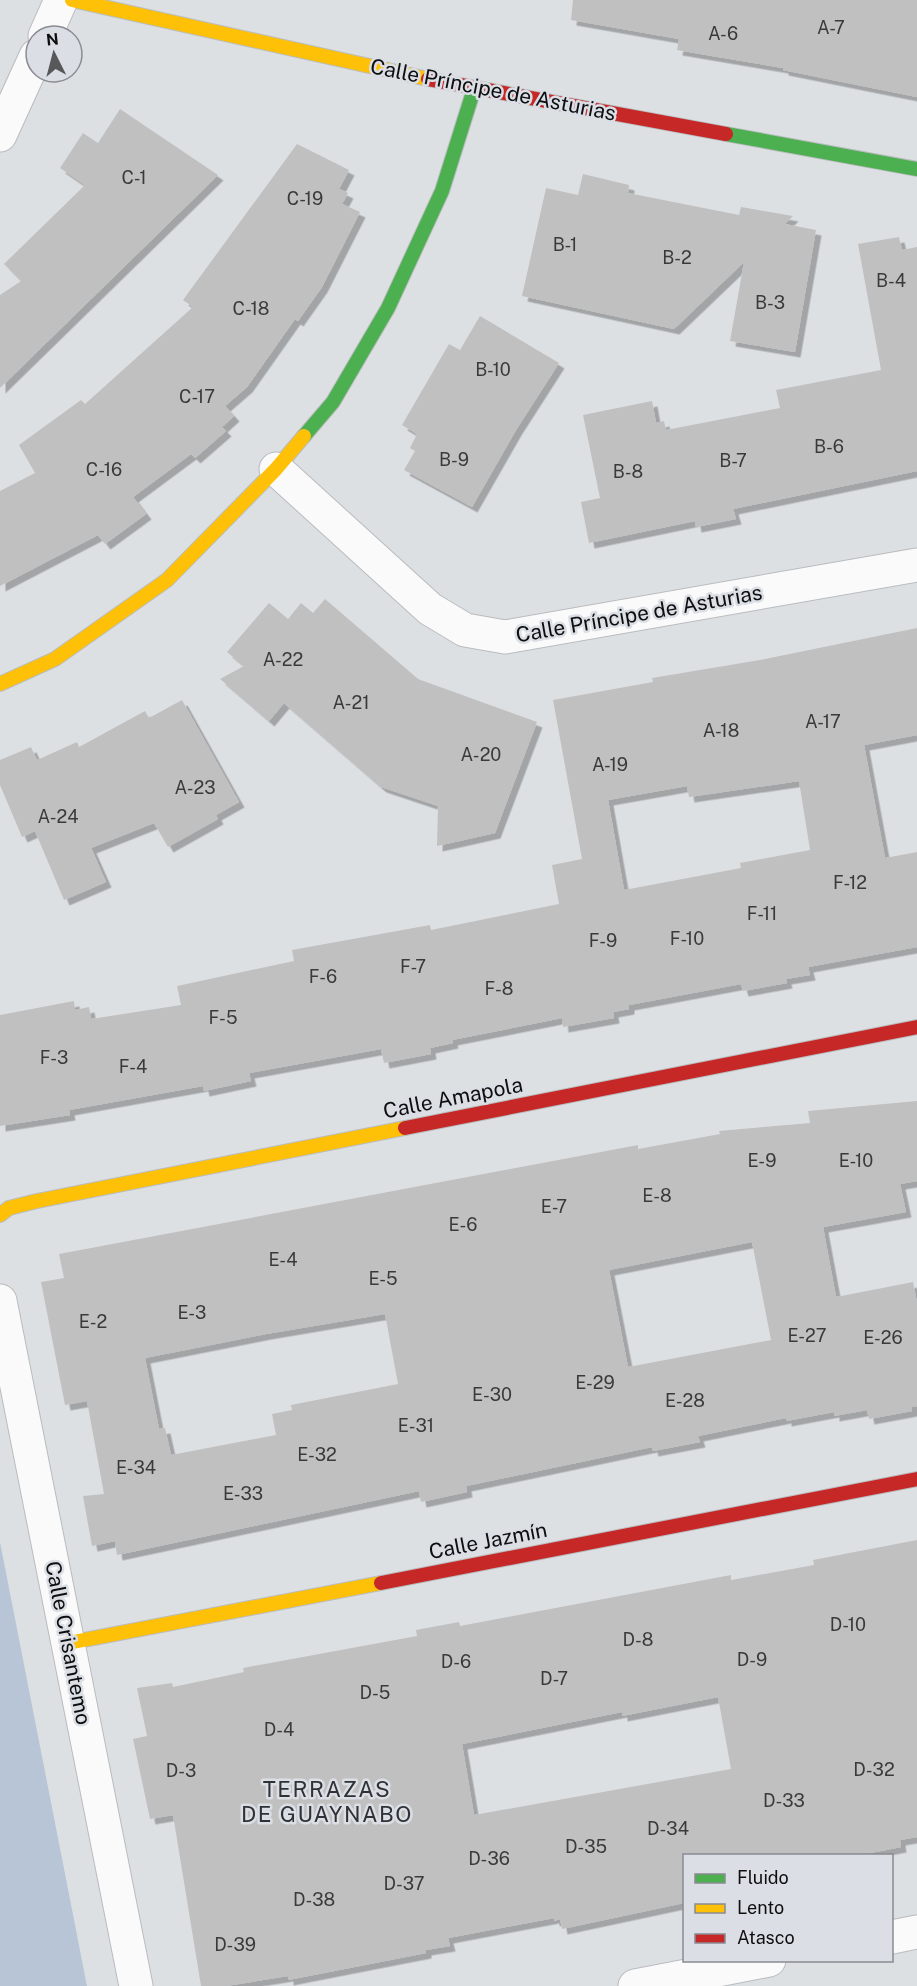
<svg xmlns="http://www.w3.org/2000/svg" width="917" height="1986" viewBox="0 0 917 1986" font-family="'Public Sans',sans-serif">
  <defs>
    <filter id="shadow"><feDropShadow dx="5.5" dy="5.5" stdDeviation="0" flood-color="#0004"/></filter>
  </defs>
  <rect width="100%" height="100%" fill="#dde0e3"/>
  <path fill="#b7c5d6" d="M0,1542L87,1986H0Z"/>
  <path fill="#c0c0c0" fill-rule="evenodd" filter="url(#shadow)" d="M573,0H917V97L783,70V68L677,50L679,39L571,20Z
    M120,109L218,175L0,388V295L21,281L4,264L85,185L60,168L83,133L98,143Z
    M297,144L349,170L339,189L348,193L342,204L360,212L322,287L298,321L295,319L247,387L225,406L234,416L222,427L226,431L195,458L191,454L133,497L146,514L105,544L98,535L0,586V491L35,473L19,445L81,400L85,404L193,307L183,300Z
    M583,174L629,185L628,193L739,215L741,207L793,216L785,224L816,230L795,352L730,341L744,262L674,329L522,296L546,188L578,195Z
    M899,237L902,250L917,247V471L733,509L736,519L696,527L695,521L589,543L581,502L600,498L583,415L652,401L656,423L664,421L666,430L780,408L776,390L881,370L858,244Z
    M480,316L559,363L516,430L472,507L404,470L415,451L410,448L417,434L402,425L449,344L460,350Z
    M325,599L418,679L537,722L495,833L437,846L438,806L381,787L284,703L269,721L220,679L244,666L227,652L269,603L288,619L301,603L313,613Z
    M917,628V735L864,745L885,858L917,852V947L808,967L810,975L786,979L787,983L743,991L741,984L629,1005V1009L613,1012L614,1018L563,1027L562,1018L452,1040L453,1043L430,1048L431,1054L384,1063L381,1049L249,1073L251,1081L204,1091L203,1086L69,1110L70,1115L0,1126V1015L74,1001L75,1010L89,1007L91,1019L181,1005L177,986L294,961L292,950L430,925L431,930L559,904L552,865L582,859L553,700L653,682L652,678L760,660ZM799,781L810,850L740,863L741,868L624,890L608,800L687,786L689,797Z
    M182,700L239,802L216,815L218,819L168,847L154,823L91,848L106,882L64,900L35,831L22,837L0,785V760L31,747L37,760L77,742L79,747L145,711L149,718Z
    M917,1101V1181L900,1184L906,1212L823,1227L836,1297L913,1282L917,1303V1406L912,1407V1411L869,1419L867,1410L834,1416V1412L786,1421V1418L698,1436L700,1442L653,1451L652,1447L466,1486L467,1492L421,1502L419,1491L117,1555L115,1541L92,1546L83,1496L104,1494L87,1401L65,1405L41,1282L64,1278L59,1254L638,1145V1149L720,1134L719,1131L810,1123L808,1111ZM752,1242L771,1340L628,1367L609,1270ZM385,1314L398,1384L291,1405L292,1410L272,1414L276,1435L171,1455L165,1428L159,1429L145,1358L266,1334Z
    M917,1540V1837L900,1840L901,1847L855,1856H684V1903L562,1929L560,1919L554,1921V1918L448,1938L450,1946L426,1950V1953L288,1980V1976L226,1986H201L173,1815L150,1819L133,1739L147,1736L137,1688L172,1683L173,1687L244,1672L243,1668L417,1636L416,1630L459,1622L460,1626L731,1575V1580L814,1565L813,1560ZM718,1697L731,1769L474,1815L462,1744L622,1712V1716Z"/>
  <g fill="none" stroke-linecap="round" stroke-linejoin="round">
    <g stroke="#b9bcbe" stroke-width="35">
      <path id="street" d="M45,36L61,0
        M0,135L36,56
        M276,469L430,609L465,630L505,637L917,565
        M0,1301L136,1986
        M892,1937L917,1932
        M635,1986L769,1960"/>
    </g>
    <g stroke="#b9bcbe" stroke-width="16">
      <path id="fast" d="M726,134L917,169
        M304,436L333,402L388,308L442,191L474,89"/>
    </g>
    <g stroke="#b9bcbe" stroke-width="16">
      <path id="slow" d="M72,0L428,79
        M0,684L55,659L167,580L276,469L304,436
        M0,1215L9,1208L37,1201L405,1128
        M68,1643L381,1583"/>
    </g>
    <g stroke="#b9bcbe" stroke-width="16">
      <path id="jam" d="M428,79L726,134
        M405,1128L917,1027
        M381,1583L917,1479"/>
    </g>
    <use href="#street" stroke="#fafafb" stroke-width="33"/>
    <use href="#fast" stroke="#4caf50" stroke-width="14"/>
    <use href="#slow" stroke="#ffc107" stroke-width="14"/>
    <use href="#jam" stroke="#c62828" stroke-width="14"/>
  </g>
  <g text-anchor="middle" stroke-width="5" stroke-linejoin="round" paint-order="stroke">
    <g font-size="18" fill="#3a3a3c">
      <text x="831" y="34">A-7</text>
      <text x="723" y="40">A-6</text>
      <text x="134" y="184">C-1</text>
      <text x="305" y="205">C-19</text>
      <text x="565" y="251">B-1</text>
      <text x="677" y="264">B-2</text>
      <text x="891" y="287">B-4</text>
      <text x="770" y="309">B-3</text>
      <text x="251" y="315">C-18</text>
      <text x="493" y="376">B-10</text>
      <text x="197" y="403">C-17</text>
      <text x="829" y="453">B-6</text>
      <text x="454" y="466">B-9</text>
      <text x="733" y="467">B-7</text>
      <text x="104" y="476">C-16</text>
      <text x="628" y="478">B-8</text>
      <text x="283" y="666">A-22</text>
      <text x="351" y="709">A-21</text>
      <text x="823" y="728">A-17</text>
      <text x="721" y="737">A-18</text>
      <text x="481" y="761">A-20</text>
      <text x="610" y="771">A-19</text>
      <text x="195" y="794">A-23</text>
      <text x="58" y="823">A-24</text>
      <text x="850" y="889">F-12</text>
      <text x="762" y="920">F-11</text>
      <text x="687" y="945">F-10</text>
      <text x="603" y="947">F-9</text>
      <text x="413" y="973">F-7</text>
      <text x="323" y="983">F-6</text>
      <text x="499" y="995">F-8</text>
      <text x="223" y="1024">F-5</text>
      <text x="54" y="1064">F-3</text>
      <text x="133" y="1073">F-4</text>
      <text x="762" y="1167">E-9</text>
      <text x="856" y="1167">E-10</text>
      <text x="657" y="1202">E-8</text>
      <text x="554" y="1213">E-7</text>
      <text x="463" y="1231">E-6</text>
      <text x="283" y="1266">E-4</text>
      <text x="383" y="1285">E-5</text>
      <text x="192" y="1319">E-3</text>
      <text x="93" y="1328">E-2</text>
      <text x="807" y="1342">E-27</text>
      <text x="883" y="1344">E-26</text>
      <text x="595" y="1389">E-29</text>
      <text x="492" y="1401">E-30</text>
      <text x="685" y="1407">E-28</text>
      <text x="416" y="1432">E-31</text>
      <text x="317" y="1461">E-32</text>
      <text x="136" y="1474">E-34</text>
      <text x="243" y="1500">E-33</text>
      <text x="848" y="1631">D-10</text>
      <text x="638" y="1646">D-8</text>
      <text x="752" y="1666">D-9</text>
      <text x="456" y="1668">D-6</text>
      <text x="554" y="1685">D-7</text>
      <text x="375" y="1699">D-5</text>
      <text x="279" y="1736">D-4</text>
      <text x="874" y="1776">D-32</text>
      <text x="181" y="1777">D-3</text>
      <text x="784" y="1807">D-33</text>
      <text x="668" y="1835">D-34</text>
      <text x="586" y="1853">D-35</text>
      <text x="489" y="1865">D-36</text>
      <text x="404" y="1890">D-37</text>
      <text x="314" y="1906">D-38</text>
      <text x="235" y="1951">D-39</text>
    </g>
    <g font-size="21" fill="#0d0e10" stroke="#dbdfe5">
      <text transform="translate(493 90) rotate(11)" y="7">Calle Príncipe de Asturias</text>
      <text transform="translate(639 614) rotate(-10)" y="7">Calle Príncipe de Asturias</text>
      <text transform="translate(453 1098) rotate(-11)" y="7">Calle Amapola</text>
      <text transform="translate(488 1541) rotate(-11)" y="7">Calle Jazmín</text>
      <text transform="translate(68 1643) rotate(79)" y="7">Calle Crisantemo</text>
    </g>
    <g font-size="22" letter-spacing="1.5" fill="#2e3236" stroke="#dbdfe5">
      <text x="327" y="1797">TERRAZAS<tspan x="327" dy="25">DE GUAYNABO</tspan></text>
    </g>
  </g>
  <rect x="683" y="1854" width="210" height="108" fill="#dbdfe5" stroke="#898b90" stroke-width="1.5"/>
  <rect x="695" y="1874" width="30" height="9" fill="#4caf50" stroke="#898b90" stroke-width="1.5"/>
  <text x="737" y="1884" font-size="18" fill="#0d0e10">Fluido</text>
  <rect x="695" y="1904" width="30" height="9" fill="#ffc107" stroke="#898b90" stroke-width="1.5"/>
  <text x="737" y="1914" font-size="18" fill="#0d0e10">Lento</text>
  <rect x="695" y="1934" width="30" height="9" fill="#c62828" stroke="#898b90" stroke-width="1.5"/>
  <text x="737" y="1944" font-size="18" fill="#0d0e10">Atasco</text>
  <g transform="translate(54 54) rotate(354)"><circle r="28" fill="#dbdfe5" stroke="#898b90" stroke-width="1.5"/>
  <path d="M0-4.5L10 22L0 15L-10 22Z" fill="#56585a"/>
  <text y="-9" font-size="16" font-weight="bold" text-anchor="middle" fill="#0d0e10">N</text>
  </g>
</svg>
